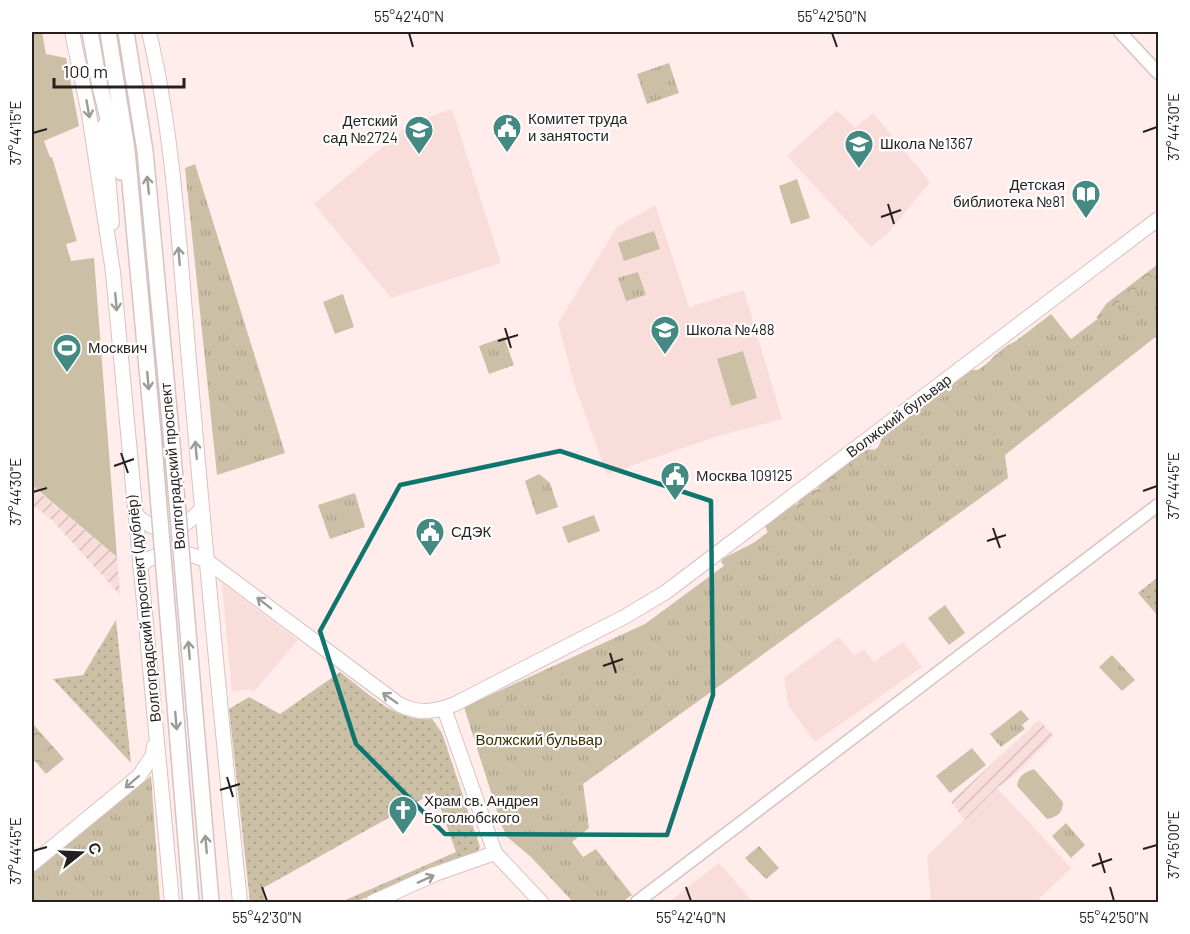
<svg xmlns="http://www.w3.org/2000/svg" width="1190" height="934" viewBox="0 0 1190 934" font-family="Barlow,sans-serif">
  <defs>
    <pattern id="industrial-furrows" width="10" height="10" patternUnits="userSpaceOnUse" patternTransform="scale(1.5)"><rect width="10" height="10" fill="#f9dddb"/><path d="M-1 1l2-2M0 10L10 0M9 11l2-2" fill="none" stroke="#d5bdbc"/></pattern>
    <pattern id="grass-dots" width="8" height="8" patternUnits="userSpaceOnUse" patternTransform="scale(1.5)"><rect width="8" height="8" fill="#cbc0a6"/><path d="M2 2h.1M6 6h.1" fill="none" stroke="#aea58e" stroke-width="1.8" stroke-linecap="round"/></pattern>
    <pattern id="forest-crowns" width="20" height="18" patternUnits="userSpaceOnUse" patternTransform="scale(1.5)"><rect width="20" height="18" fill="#cbc0a6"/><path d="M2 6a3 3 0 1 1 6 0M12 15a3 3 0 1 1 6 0" fill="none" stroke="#aea58e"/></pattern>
    <pattern id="park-tufts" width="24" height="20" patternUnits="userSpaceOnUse" patternTransform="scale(1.5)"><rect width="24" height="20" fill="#cbc0a6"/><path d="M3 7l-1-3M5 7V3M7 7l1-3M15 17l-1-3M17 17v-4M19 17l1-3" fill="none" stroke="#aea58e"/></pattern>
  </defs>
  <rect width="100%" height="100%" fill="#ffeceb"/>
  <path fill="#f9dddb" d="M452,109L501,263L391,298L314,204L410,124Z
    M837,110L855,128L873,113L930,182L888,233L871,247L787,156Z
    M655,205L689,307L744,290L782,419L718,436L607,474L575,387L558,323L617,227Z
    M222,583L298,640L253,693L249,689L232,692Z
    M839,637L854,655L864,649L874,662L903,642L922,667L815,742L788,705L784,678Z
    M997,788L1071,868L1038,900L1031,902H931L927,856Z
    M719,863L752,901L750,902H669Z"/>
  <path fill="url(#industrial-furrows)" d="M32,486L117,557L120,595L51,519L32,505Z
    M1039,720L1054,736L1017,773L997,788L965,820L951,802Z"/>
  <path fill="url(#grass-dots)" d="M1158,577V616L1138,593Z
    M116,620L131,763L53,679L83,675Z
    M340,672C367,692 396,723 432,719L442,733L480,847L478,851L355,902H341L456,852L435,792L263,888L265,902H250L229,709L249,697L280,714Z"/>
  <path fill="url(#forest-crowns)" d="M1158,264V283L1107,320L1096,318L1107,303Z
    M1029,337L728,570L721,562L722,559L769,535L765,526L789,506L797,504L804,494L817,489L824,479L836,473L862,449L877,450L884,433L910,416L925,401L936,397L971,370H982C996,353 1007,342 1029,337Z
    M32,723L64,759L46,774L32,758Z"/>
  <path fill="url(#park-tufts)" d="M669,63L679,93L647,104L637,74Z
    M195,164L285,453L217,475L185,168Z
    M638,272L646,295L626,301L618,278Z
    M1158,273V335L1005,455L1008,478L583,784L589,828L572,842L583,857L596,849L632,895L622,902H573L531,857L507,837L501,824L464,707L645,624L721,568L1051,314L1071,339Z
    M504,337L514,365L489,374L479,346Z
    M539,474L550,483L558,507L536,515L525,481Z
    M355,493L365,527L330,539L318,505Z
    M1112,655L1135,680L1122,691L1099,667Z
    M1021,710L1029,719L1022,725L1025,729L1001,747L990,734Z
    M151,776L160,902H32V872Z
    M1066,823L1085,845L1071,858L1052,836Z
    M759,846L779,868L766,879L745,858Z"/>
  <path fill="#cbc0a6" d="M32,32H42L46,54L66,58L79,126L44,141L50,157H52L77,241L66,244L71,261L94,258L117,557L32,485Z
    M797,179L810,218L791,224L779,186Z
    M654,231L660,249L624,261L618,243Z
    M343,294L354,327L335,334L323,302Z
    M743,351L757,398L731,406L717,359Z
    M594,515L600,531L568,543L562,527Z
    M945,605L965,633L949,645L928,618Z
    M972,748L986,765L950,793L936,776Z
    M1034,769L1063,802C1063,813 1057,817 1047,819L1017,786C1018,776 1025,772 1034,769Z"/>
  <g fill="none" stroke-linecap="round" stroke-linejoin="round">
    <g stroke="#d6c4c3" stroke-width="15">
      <path id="tertiary" d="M1120,32L1158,73
        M637,902L1158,505"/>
    </g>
    <g stroke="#d6c4c3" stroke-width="16">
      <path id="secondary" d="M72,32L89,114L113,272L172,902
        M149,32C176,146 180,266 191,383C206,556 222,729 240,902
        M104,126L112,223
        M134,513C158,537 181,534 202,508
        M140,566C160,548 184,550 207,561L400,705C420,714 435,712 455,704L626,616L666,592L1158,219
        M444,708L495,853L541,902
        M32,864L139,776L153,755L154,746
        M373,902L435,874L495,853"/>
    </g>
    <g stroke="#d6c4c3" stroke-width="18">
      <path id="primary" d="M90,32L99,82L121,172
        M108,32L127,150L153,433
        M126,32L145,151L171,432"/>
    </g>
    <use href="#tertiary" stroke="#fff" stroke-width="12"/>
    <use href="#secondary" stroke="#fff" stroke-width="14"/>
    <use href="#primary" stroke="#fff" stroke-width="15"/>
    <g stroke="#d6c4c3" stroke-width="18" stroke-linecap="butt">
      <path id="primary-bridge" d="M171,432L211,902
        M153,433L191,902"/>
    </g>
    <use href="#primary-bridge" stroke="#fff" stroke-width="15"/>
  </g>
  <defs><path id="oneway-shaft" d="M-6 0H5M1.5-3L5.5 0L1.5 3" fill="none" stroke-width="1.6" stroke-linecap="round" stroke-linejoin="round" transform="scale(1.5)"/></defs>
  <g stroke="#9d9a9a">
    <use href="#oneway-shaft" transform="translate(88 109) rotate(80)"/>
    <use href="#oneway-shaft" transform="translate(148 185) rotate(-96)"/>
    <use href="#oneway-shaft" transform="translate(179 256) rotate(-95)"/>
    <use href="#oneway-shaft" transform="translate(116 302) rotate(85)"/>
    <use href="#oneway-shaft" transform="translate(148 381) rotate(85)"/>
    <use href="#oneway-shaft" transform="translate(196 450) rotate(-95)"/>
    <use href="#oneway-shaft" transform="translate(264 603) rotate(-142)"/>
    <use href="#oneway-shaft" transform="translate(189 650) rotate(-95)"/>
    <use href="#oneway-shaft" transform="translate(390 698) rotate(-145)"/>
    <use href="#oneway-shaft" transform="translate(176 721) rotate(85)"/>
    <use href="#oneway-shaft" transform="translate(132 782) rotate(139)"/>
    <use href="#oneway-shaft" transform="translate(206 844) rotate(-95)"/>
    <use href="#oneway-shaft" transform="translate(426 879) rotate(-24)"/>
  </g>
  <path fill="none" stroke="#0f766e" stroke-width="4.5" stroke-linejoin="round" d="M560,451L711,501L713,695L667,835L445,834L356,744L320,631L400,485Z"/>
  <path fill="none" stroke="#261f1f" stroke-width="2" d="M409,33L413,47M832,33L837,47M1143,132L1157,127M33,133L47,129M888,204L894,224M881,217L901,210M505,328L511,348M498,341L518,335M121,453L128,473M114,466L134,459M1143,491L1157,486M33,492L47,488M993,528L1000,548M987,541L1006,535M610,653L616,673M603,666L623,659M227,777L233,797M220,790L240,784M1143,849L1157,845M33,851L47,847M1099,853L1105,873M1092,866L1112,859M262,887L267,901M686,887L691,901M1110,887L1114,901"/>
  <defs>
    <g id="civic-pin" transform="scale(1.5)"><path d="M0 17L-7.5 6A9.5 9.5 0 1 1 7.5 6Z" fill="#448a82" stroke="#fff"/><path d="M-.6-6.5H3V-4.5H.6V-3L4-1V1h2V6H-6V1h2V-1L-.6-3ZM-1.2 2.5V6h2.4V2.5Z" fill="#fff"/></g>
    <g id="school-pin" transform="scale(1.5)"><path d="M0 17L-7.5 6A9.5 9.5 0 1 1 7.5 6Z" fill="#448a82" stroke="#fff"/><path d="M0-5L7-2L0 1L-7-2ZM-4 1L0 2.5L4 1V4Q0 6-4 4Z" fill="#fff"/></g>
    <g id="library-pin" transform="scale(1.5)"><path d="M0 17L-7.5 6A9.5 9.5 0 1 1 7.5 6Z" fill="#448a82" stroke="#fff"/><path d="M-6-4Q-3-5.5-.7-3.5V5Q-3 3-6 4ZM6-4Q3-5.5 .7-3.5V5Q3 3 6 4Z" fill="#fff"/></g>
    <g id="stadium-pin" transform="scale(1.5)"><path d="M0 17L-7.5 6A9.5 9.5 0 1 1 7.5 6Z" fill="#448a82" stroke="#fff"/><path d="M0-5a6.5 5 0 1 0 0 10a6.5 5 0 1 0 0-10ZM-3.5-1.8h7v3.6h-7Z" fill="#fff"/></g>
    <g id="church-pin" transform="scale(1.5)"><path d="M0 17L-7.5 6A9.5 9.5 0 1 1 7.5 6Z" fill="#448a82" stroke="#fff"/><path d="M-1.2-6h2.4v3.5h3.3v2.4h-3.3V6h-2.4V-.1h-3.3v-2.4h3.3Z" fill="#fff"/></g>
  </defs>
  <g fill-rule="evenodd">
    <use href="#civic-pin" x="507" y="128"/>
    <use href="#school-pin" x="419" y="130"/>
    <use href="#school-pin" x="859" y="144"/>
    <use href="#library-pin" x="1086" y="194"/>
    <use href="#school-pin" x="665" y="330"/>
    <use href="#stadium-pin" x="67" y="348"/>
    <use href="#civic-pin" x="675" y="476"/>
    <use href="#civic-pin" x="430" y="532"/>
    <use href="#church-pin" x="403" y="810"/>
  </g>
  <g text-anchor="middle" stroke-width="4.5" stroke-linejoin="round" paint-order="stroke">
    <g font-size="15" fill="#261f1f" stroke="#fff" text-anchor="start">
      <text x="528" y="124">Комитет труда<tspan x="528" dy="17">и занятости</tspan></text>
      <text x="398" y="126" text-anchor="end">Детский<tspan x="398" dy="17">сад №2724</tspan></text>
      <text x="880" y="149">Школа №1367</text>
      <text x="1065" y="190" text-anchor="end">Детская<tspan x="1065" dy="17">библиотека №81</tspan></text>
      <text x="686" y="335">Школа №488</text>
      <text x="88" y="353">Москвич</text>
      <text x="696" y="481">Москва 109125</text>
      <text x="451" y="537">СДЭК</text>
      <text x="424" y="806">Храм св. Андрея<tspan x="424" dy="17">Боголюбского</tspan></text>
    </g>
    <g font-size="15" fill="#261f1f" stroke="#fff">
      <text transform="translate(899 416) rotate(-37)" y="5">Волжский бульвар</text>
      <text transform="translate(173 466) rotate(-95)" y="5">Волгоградский проспект</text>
      <text transform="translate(144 609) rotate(-96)" y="5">Волгоградский проспект (дублёр)</text>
    </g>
    <g font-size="15" fill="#3e2e00" stroke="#fff">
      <text x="539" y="745">Волжский бульвар</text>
    </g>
  </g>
  <rect width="1190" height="934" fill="none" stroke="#ffffff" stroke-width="66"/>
  <g transform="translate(81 853) rotate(72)" stroke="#ffffff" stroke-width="4.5" paint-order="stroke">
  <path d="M0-4.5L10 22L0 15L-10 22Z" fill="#261f1f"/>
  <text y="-9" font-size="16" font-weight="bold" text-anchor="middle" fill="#261f1f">С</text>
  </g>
  <path d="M54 78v9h130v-9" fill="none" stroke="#261f1f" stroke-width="3"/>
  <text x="63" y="78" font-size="18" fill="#261f1f" stroke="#ffffff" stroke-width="4.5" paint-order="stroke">100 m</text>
  <rect x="33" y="33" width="1124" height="868" fill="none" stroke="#261f1f" stroke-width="2"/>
  <g font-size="15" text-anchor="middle" fill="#261f1f">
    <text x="409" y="22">55°42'40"N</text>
    <text x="832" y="22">55°42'50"N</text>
    <text transform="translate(1174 127) rotate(-90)" y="5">37°44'30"E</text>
    <text transform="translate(16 133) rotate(-90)" y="5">37°44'15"E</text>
    <text transform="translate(1174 486) rotate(-90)" y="5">37°44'45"E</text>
    <text transform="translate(16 492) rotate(-90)" y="5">37°44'30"E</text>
    <text transform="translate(1174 845) rotate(-90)" y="5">37°45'00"E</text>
    <text transform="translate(16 851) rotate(-90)" y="5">37°44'45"E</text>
    <text x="267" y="923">55°42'30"N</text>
    <text x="691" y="923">55°42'40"N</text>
    <text x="1114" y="923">55°42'50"N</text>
  </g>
</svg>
